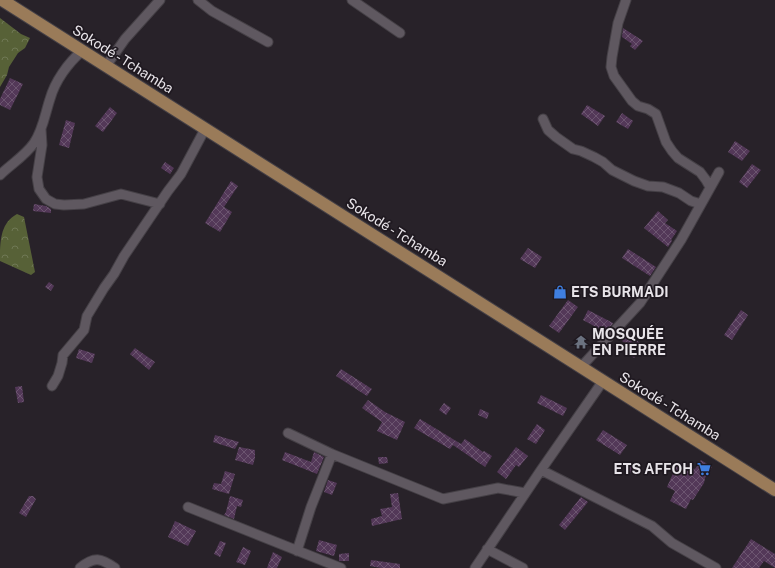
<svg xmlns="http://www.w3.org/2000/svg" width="775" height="568" viewBox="0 0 775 568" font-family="'Public Sans',sans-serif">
  <defs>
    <pattern id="forest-crowns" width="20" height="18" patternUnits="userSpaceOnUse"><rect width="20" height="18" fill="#576137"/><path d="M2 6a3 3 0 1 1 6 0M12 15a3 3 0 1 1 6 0" fill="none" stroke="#6f7854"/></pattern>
    <pattern id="building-cross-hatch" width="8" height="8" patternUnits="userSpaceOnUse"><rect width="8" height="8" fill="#533858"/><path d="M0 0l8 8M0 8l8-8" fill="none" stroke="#6c5570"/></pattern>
  </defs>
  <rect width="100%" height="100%" fill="#282229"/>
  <path fill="url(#forest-crowns)" d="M0,18L21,34L30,38L25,48L18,53L9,67L7,75L0,87Z
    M17,214L24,217L35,272L31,275L0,261C0,242 0,223 17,214Z"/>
  <path fill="url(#building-cross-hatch)" d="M623,28L643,41L635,50L630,46L632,44L622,37Z
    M10,78L23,84L10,110L0,105V99Z
    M587,105L605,116L598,126L581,114Z
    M110,107L117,113L103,132L95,126Z
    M622,113L633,121L628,129L616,122Z
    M66,120L75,123L69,148L59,145Z
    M735,141L750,151L742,161L728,152Z
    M165,162L174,168L170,174L161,168Z
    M752,164L761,170L747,188L739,182Z
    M231,181L238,186L224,207L232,212L220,232L205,223Z
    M34,204L46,206L51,209V213L33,211Z
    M658,211L668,220L665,223L677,231L671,240L672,241L668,247L644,228Z
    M528,248L542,257L535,268L520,259Z
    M628,249L656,267L650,276L622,258Z
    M49,282L54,286L51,291L45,287Z
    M568,300L578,307L559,333L549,326Z
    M588,310L613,323L612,325L605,332L583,320Z
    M741,310L748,315L732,340L724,335Z
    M623,331L643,345L634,358L626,353L631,346L618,339Z
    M135,348L155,362L149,370L130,354Z
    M79,349L95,354L92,363L76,358Z
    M341,369L372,389L367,396L336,376Z
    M22,386L24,402L18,403L15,387Z
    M541,395L567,408L563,416L537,403Z
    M368,400L385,412L405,422L397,440L377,431L382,422L362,408Z
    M444,403L451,408L446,415L439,410Z
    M480,409L489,413L487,419L478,415Z
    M420,419L461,444L465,439L483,452L484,451L492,456L485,467L453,445L450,449L414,428Z
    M537,424L545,430L536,444L527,439Z
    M603,430L627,445L620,455L596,440Z
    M215,435L239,442L235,449L213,442Z
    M239,447L255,450V458L253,465L235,460Z
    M516,447L528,456L519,467L516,465L506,479L497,472Z
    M285,452L311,462L314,452L324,457L317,474L282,460Z
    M378,457H387L388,463L379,464Z
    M701,460L712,467L705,478L704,483L693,500L691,499L686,509L670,501L675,491L667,487L678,462L695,469Z
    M631,464L640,470L636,476L627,470Z
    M225,471L235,474L229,494L212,489L214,483L221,484Z
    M328,480L337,483L332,495L324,492Z
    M398,493L402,519L372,526L371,519L382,516L380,509L392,507L390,494Z
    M29,496H33L36,499L26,517L19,513Z
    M230,496L243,500L241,507L237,506L234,519L224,515L226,512Z
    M581,497L588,502L565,530L559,525Z
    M175,521L196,531L188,546L168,537Z
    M751,539L775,554V568L764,561L759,568H732Z
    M319,540L337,545L334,556L316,551Z
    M220,541L226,543L220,557L214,554Z
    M243,547L251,551L245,565L236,562Z
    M273,552L282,557L277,568H267Z
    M349,553V561H339V554Z
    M371,560L400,564V568H381L370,566Z"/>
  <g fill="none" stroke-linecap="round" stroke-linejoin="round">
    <g stroke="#454046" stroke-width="11">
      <path id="minor" d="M198,0L212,11L268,42
        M352,0L400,33
        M626,0L618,23L612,57L611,67L614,76L632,101L638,106L648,109L656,114L666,142L672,151L678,158L700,172L706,180L710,187
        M106,66L125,39L160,0
        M543,119L548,130L556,137L573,149L581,151L594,157L603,162L612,170L634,181L648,186L663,187L679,193L691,201L701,204
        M41,129L42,145L37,177L39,189L46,199L55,204L64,205L84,204L121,194L160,204
        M0,175C11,164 25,156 34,143C43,130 45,114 50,99C55,81 68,63 82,51
        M581,367L640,303L681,240L719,172
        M52,386L58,376L62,363L63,355L84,330L87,316L104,288L114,274L124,256L168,191L181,174L205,129
        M288,433L332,454L443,499L498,488L525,493
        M541,470L652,526L672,543L716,568
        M188,507L341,568
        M487,549L523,568
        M297,551L311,507L332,454
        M80,568C94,556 101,558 115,568
        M475,568L541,470L603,381"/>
    </g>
    <g stroke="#454046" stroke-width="14">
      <path id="primary" d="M2,0L775,490"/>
    </g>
    <use href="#minor" stroke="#5f5860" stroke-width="9"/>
    <use href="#primary" stroke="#9a7b59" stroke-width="12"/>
  </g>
  <defs>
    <g id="shop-bare" transform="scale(1.08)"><path d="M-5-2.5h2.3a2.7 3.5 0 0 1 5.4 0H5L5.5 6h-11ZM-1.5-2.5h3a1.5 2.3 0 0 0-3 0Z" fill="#3f7fe0" stroke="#1f1920" stroke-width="2.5" paint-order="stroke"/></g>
    <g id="temple-bare" transform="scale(1.08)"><path d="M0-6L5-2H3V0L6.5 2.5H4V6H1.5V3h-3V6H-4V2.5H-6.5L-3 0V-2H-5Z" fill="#6b7280" stroke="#1f1920" stroke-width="2.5" paint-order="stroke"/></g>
    <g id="supermarket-bare" transform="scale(1.08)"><path d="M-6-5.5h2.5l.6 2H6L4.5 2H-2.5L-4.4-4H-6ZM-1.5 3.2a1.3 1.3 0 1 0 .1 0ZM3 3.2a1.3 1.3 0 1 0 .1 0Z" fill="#3f7fe0" stroke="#1f1920" stroke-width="2.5" paint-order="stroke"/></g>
  </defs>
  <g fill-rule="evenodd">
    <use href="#shop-bare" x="560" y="292"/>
    <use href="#temple-bare" x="581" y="342"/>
    <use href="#supermarket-bare" x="704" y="469"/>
  </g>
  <g text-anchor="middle" stroke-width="3.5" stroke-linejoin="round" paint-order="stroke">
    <g font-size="14" fill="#e8e4e9" stroke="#1f1920">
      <text transform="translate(123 59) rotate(32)" y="5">Sokodé - Tchamba</text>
      <text transform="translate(397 232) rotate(32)" y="5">Sokodé - Tchamba</text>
      <text transform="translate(670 406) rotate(32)" y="5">Sokodé - Tchamba</text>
    </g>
    <g font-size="14" font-weight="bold" fill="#e8e4e9" stroke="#1f1920" text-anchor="start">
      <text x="571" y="297">ETS BURMADI</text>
      <text x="592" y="339">MOSQUÉE<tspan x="592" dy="16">EN PIERRE</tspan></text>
      <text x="693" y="474" text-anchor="end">ETS AFFOH</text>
    </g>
  </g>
</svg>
